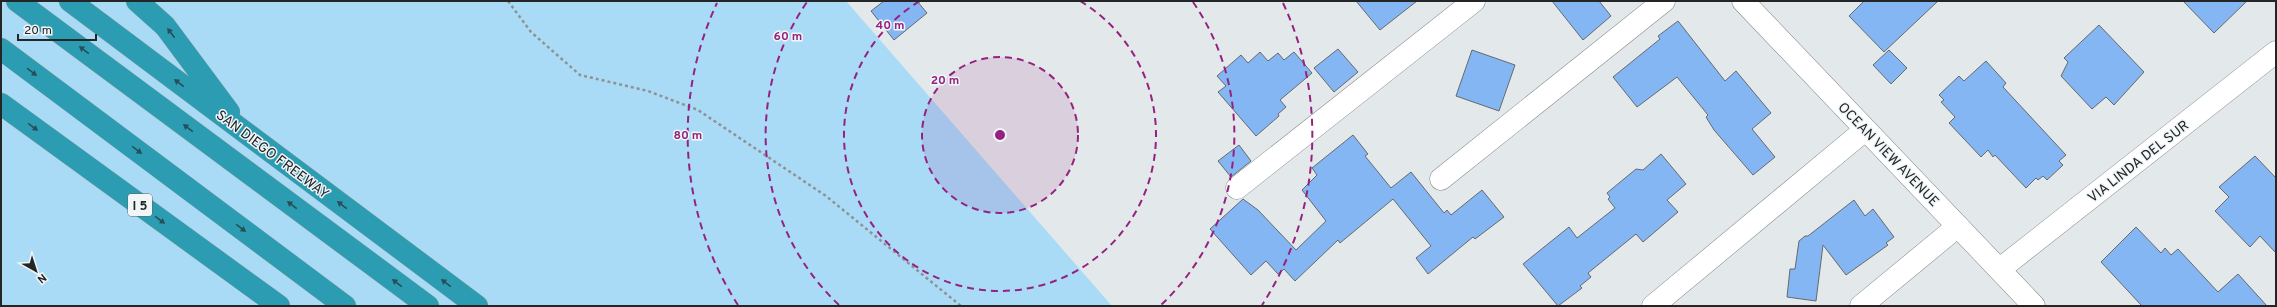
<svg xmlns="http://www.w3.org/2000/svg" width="2277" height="307" viewBox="0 0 2277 307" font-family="Overpass,sans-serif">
  <rect width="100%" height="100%" fill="#e3e8ea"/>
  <path fill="#a9dbf7" d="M1,1H846L1112,306H1Z"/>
  <path fill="#84b6f4" stroke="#67696d" d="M884,1H917L927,13L894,40L871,11Z
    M1356,1H1417L1380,30Z
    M1552,1H1599L1611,16L1583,40Z
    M1864,1H1938L1884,52L1849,16Z
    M2183,1H2247L2214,33Z
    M1678,21L1725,81L1736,71L1771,113L1752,129L1775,157L1753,175L1714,130L1706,117L1708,115L1677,77L1637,107L1613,77L1660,39L1658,36Z
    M2099,25L2144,72L2114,105L2106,97L2092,109L2061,76L2068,62L2064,58Z
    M1338,49L1358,72L1334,92L1314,68Z
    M1472,50L1515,65L1499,111L1456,96Z
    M1889,50L1907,68L1891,84L1873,65Z
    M1260,52L1268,61L1278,53L1284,60L1294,52L1312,73L1280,100L1286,107L1278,114L1279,116L1256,136L1218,92L1226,86L1217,76L1241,55L1248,63Z
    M1986,61L2006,83L2003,87L2066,155L2059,161L2063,165L2047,180L2043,176L2038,180L2036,178L2026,188L1995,155L1993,157L1988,150L1981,157L1949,123L1955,117L1941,102L1944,100L1939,95L1959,76L1964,81Z
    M1353,135L1368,154L1365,156L1391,188L1411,172L1444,213L1447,210L1451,215L1482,190L1504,217L1475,239L1473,237L1428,274L1416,258L1431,246L1393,199L1340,243L1338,240L1295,281L1284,269L1278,274L1266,261L1251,275L1210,229L1243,199L1258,210L1296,250L1326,221L1302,190L1317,175L1312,168Z
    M1239,145L1251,161L1231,177L1218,161Z
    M1661,154L1686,184L1667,200L1678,212L1643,242L1636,234L1588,273L1591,277L1580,286L1582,288L1558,306L1523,264L1569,227L1577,238L1615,208L1608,199L1610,197L1607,193L1636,169L1643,170Z
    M2255,156L2276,178V253L2260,236L2250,247L2215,211L2229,197L2219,187Z
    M1854,200L1865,216L1873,209L1894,237L1886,243L1888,245L1846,275L1823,245L1816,301L1787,297L1790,269H1795L1799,241L1805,236H1808Z
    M2136,227L2161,253L2165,248L2171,255L2178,249L2218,292L2238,274L2267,306H2142L2101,262Z"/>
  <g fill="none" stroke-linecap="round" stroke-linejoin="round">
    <g stroke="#85898c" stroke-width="23">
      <path id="minor" d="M1743,1L2034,306
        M1441,179L1664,1
        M1237,188L1474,1
        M2000,269L2276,52
        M1653,306L1865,130
        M1861,306L1958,226"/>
    </g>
    <g stroke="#c1c2c2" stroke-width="23">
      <path id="highway" d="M17,1L428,306
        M70,1L477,306
        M137,1L165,26L229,112
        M1,49L345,306
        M1,104L279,306"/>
    </g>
    <path stroke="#8f9294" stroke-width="2.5" stroke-dasharray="3 3" stroke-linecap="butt" d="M508,1L531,32L580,75L648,91L698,110L826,196L961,306"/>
    <use href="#minor" stroke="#fff" stroke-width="22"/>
    <use href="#highway" stroke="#2b9cb1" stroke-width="22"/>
  </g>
  <defs><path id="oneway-solid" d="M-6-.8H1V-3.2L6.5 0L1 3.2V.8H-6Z"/></defs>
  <g fill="#264f57">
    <use href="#oneway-solid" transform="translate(171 33) rotate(-127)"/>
    <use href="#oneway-solid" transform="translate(84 50) rotate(-143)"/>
    <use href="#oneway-solid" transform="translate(32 72) rotate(37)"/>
    <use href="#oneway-solid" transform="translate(179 83) rotate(-143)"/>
    <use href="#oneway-solid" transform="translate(33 127) rotate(36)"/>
    <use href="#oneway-solid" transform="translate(188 128) rotate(-143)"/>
    <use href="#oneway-solid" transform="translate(137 150) rotate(37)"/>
    <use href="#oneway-solid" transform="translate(292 205) rotate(-143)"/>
    <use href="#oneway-solid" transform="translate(342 205) rotate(-143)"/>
    <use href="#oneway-solid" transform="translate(160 220) rotate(36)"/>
    <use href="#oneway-solid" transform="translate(241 228) rotate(37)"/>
    <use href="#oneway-solid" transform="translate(397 283) rotate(-143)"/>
    <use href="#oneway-solid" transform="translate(446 283) rotate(-143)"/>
  </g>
  <circle cx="1000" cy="135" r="78" fill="#952280" fill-opacity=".12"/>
  <g fill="none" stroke="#952280" stroke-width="2" stroke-dasharray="7 5">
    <circle cx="1000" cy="135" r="78"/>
    <path d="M1080 1A156 156 0 1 1 920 1"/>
    <path d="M839 305A234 234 0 0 1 807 2M1193 2A234 234 0 0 1 1161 305"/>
    <path d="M738 305A312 312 0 0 1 717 3M1283 3A312 312 0 0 1 1262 305"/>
  </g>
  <g text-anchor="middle" stroke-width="3" stroke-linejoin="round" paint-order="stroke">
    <rect fill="#f0f5f8" stroke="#606365" stroke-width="1" x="128" y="194" width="24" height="22" rx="3"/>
    <g font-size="13" font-weight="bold" fill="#232526">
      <text x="140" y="210">I 5</text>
    </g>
    <g font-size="14" fill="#232526" stroke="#f0f5f8">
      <text transform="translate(273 154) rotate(37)" y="5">SAN DIEGO FREEWAY</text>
      <text transform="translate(1889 154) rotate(46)" y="5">OCEAN VIEW AVENUE</text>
      <text transform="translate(2138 161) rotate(-38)" y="5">VIA LINDA DEL SUR</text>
    </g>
  </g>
  <circle cx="1000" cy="135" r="6" fill="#952280" stroke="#f0f5f8" stroke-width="2"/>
  <g font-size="12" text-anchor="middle" font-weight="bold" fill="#952280" stroke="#f0f5f8" stroke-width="3" stroke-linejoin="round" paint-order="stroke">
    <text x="890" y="29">40 m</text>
    <text x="788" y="40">60 m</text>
    <text x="945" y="84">20 m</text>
    <text x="688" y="139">80 m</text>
  </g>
  <rect width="2277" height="307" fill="none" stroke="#232526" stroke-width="4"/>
  <g transform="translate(36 271) rotate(141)" stroke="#f0f5f8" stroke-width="3" paint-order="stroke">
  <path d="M0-3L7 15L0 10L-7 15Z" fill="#232526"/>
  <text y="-6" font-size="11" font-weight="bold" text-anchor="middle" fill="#232526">N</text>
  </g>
  <path d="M18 34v6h78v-6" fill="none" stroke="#232526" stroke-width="2"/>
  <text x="24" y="34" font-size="12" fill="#232526" stroke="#f0f5f8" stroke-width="3" paint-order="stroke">20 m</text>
</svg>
